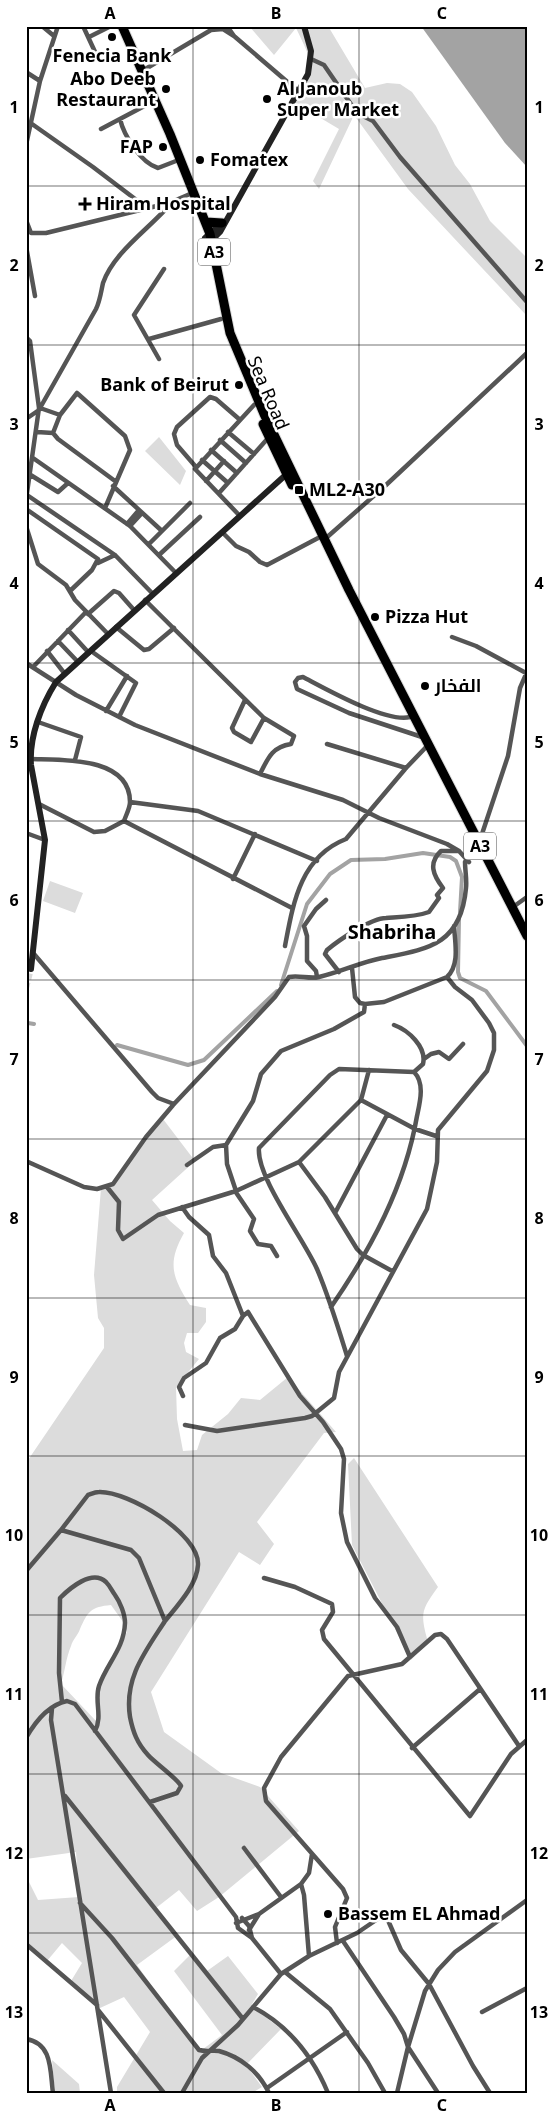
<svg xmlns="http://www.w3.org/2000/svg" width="553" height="2119" viewBox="0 0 553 2119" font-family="'Noto Sans',Cairo,sans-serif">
  <rect width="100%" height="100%" fill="#fff"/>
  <path fill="#dcdcdc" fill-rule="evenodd" d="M249,26H328L365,88L387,83L400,84L412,92L436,126L455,165L470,184L490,221L527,258V316L408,189L354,115L319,189L313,181L339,129L292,101C314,64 315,67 296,28L274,55Z
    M159,437L186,471L180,485L145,451Z
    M50,881L83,893L75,913L43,901Z
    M163,1119L195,1161L152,1200L170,1221L184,1233C167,1263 172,1277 190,1305L206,1308V1322L198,1333H187L184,1343L186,1352L199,1359L176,1387L177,1419L183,1451L197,1450L202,1435L228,1414L241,1398L260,1400L288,1377L336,1432L324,1433L257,1522L274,1544L260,1565L239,1552L151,1692L164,1732L221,1773L260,1787L299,1831L219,1897L197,1911L179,1890L156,1908L178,1935L137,1965L199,2052L222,2035L174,1971L192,1953L207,1971L228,1956L258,1994L251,2006L281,2029L246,2065L262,2087L252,2093H117V2087L150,2032L124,1997L100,2008L71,1981L82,1963L62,1943L47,1961L26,1943V1876L38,1900L79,1897L76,1852L26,1859V1463L104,1348V1328L98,1318L94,1275L101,1188L113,1184L135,1152ZM111,1605L126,1626L127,1632L97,1692L96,1721L61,1684C65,1671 66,1658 71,1646C73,1639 78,1635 80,1629C88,1611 91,1607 111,1605Z
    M354,1458L438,1587C421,1610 420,1614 428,1642L411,1660L352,1545L348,1464Z
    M52,2060L79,2084L80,2093H55Z"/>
  <path fill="#a3a3a3" d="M421,26H527V167L505,143Z"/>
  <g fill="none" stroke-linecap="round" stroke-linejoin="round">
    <path stroke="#a3a3a3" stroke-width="4" d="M459,919L458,972L460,978L486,991L527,1046
      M281,985L307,904L330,874L351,860L385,859L423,853L450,857L456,861L462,877L460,912
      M28,1023L34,1024
      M117,1045L188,1065L204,1060L277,991"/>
    <path stroke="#d9d9d9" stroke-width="6" stroke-dasharray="6 3" stroke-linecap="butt" d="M26,988L31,969"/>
    <g stroke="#dbdbdb" stroke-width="11">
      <path id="highway" d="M122,26L170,134L210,234L230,333L264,414L349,590L527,936
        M206,222L222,223
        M263,424L292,485"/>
    </g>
    <path stroke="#555" stroke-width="4.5" d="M42,26L54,36
      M83,26L96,54
      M227,26L234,36L298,91
      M89,37L111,26
      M311,59L324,65L357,113L373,121L400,157L527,302
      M142,71L211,30L223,29L234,36
      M26,72L40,81
      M120,119C124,136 141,163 158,168L176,161
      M32,124L93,167L147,208
      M101,129L152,102
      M26,145L40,81L58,26
      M26,220L31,233H46L169,203L190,194
      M26,246L35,296
      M26,337L30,341L39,408L26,500
      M149,339L221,319
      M159,359L134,315L164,269
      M40,408L96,309C100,301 101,292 103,283C114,251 152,227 173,201
      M40,408L60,415
      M26,419L39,410
      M37,432L53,433L58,439L115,481
      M228,432L254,454
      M53,433L60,415L77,393L125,436L130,450L105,508
      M220,440L246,463
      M211,450L237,473
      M33,458L130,526L176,573
      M202,460L228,483
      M196,467L177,445L174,434L177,427L210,397L216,399L239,419
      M29,474L58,492L68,483
      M206,481L224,461
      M113,486L162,531
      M219,493L269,437
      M27,495L115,555L152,593
      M26,509L98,559L92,570L70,591
      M239,515L195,469L254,405
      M127,524L139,510
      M26,526L38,564L66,585L75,600L108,634
      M130,526L142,513
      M222,532L236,546L249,552L260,562L267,565L320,537
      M325,539L385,486L527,353
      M149,544L190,503
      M159,555L200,517
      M98,563L115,555
      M145,600L264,718L294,736L291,744C272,747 268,758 260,774
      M88,614L114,591L119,593L134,610
      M116,627L144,650L149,649L174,628
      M68,630L89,653
      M452,637L476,646L526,673
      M58,641L78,662
      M47,651L65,674
      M91,651L136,683L119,717
      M26,663L76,695L135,725L260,774L343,800L379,818L447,844L459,851L469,862
      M33,667L86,612
      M245,700L232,728L234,732L251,742L264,718
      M106,711L127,676
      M410,717C386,723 326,689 303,677L298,678L295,682L297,689L349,713L422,737
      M38,722L81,737L75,760
      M327,744L406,768
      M31,759C61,760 130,756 130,802C130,808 126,815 124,821L105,831L94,832L39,804
      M130,802L198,811L317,861
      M124,821L292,908
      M26,833L45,840
      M479,843L508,756L520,688L527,672
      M233,879L255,834
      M513,907L527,897
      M285,946C293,904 300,857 346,839L406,768L429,744
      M34,954L152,1092L158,1098L174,1104
      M339,972L325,954L327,950C339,940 371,918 386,918C401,917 415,917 429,912L439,898L437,895L443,888C433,875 428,863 441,851H459
      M317,977L316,971L307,961V936L304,926L316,909L326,900
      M365,1004L384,1002L447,977C460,965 455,943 454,926
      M394,1025C408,1030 427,1047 423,1064L414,1072
      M424,1059L431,1054L439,1052L449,1059L463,1044
      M361,1100L415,1129L436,1136
      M26,1161L84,1187L97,1189L113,1184L146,1137L174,1104L275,997L289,977C299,975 309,979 319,977C341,972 361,962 382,958C428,949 461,945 466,888C467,879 465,871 465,862L469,857L482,852
      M299,1162L325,1197L357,1249L363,1255L392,1271
      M187,1165L213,1147L226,1145
      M107,1187L119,1202L118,1230L123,1239L158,1215L236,1191L299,1162L361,1100L369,1070
      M235,1191L254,1219L250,1231L258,1244L271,1246L277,1256
      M236,1191L227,1164L226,1145L253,1101L261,1074L281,1051L334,1029L364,1012L365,1004L360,1003L355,997L352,968
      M182,1207L189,1217L209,1235L213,1256L226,1273L243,1316L235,1329L220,1338L206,1363L184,1378L179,1387L183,1396
      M335,1213L387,1115
      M331,1307C371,1249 405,1186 417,1116C420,1102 425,1083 414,1072L339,1069L330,1075L259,1148C256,1177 304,1239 317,1269C329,1297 338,1327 347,1356
      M243,1316L248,1312L300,1396L323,1422L341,1449L344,1459L341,1513L347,1542L375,1598L397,1627L410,1657
      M185,1425L217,1431L305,1418L312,1416L334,1398L339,1372L427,1209L437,1162L438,1130L487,1071L494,1050V1033L489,1023L472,1000L455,987L447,977
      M61,1530L88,1495C91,1494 95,1492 99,1492C128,1491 200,1534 198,1565C197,1585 177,1606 165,1621
      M26,1571L61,1530L131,1550L139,1558L165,1621C145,1652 124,1678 130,1717C133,1732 137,1743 148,1755C155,1763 178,1779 181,1786L177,1793L150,1802
      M264,1578L295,1587L332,1604L333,1612L322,1630L324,1639L470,1816L511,1754L527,1740
      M62,1702L59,1673L60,1598C70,1588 92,1569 106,1582C110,1586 112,1591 115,1595C120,1602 125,1614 125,1623C124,1649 107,1663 99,1686C94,1701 103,1716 95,1731
      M52,1708L51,1720L111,2093
      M26,1738C35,1722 48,1705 67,1701L75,1704L236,1917L238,1928L252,1938L281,1974
      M412,1748L480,1689
      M65,1796L243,2019
      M244,1848L281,1897
      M301,1884L304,1895L309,1956
      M80,1903L112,1938L199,2050C206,2052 212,2050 219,2051C241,2057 259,2072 269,2093
      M242,1918L249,1926L252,1938
      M236,1923L259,1914L301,1884L309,1873L312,1854
      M249,1930L259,1914
      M343,1941L394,2017L404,2034L408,2047L438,2093
      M337,1943L335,1927L347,1898L343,1889L266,1801L264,1788L281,1757L348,1676L402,1664L435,1635L441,1634L447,1639L519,1746
      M26,1944L97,2005
      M285,1972L330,2009L368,2063L385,2093
      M253,2007C289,2026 313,2057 328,2093
      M98,2010L164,2093
      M482,2012L527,1988
      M26,2039C53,2043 50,2072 53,2093
      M267,2088L347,2032
      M182,2093L202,2058L238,2025L281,1974L309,1956L357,1933L382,1916L387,1918L401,1950L429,1984L473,2066L490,2093
      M397,2093L408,2047L425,1991L438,1970L455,1952L527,1900"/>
    <path stroke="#222" stroke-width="6" d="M205,238L223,222
      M207,245L220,232L308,74L311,51L304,26
      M31,969L45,840L31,765C29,737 41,706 56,682L290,471"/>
    <use href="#highway" stroke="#000" stroke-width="9"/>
  </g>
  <path fill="none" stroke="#000" stroke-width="1" stroke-opacity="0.55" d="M193,26V2093M359,26V2093M26,186H527M26,345H527M26,504H527M26,663H527M26,821H527M26,980H527M26,1139H527M26,1298H527M26,1456H527M26,1615H527M26,1774H527M26,1933H527"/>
  <g fill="#000" stroke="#fff" stroke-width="2">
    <circle cx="112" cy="37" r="5"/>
    <circle cx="166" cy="89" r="5"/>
    <circle cx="267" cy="99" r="5"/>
    <circle cx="163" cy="147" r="5"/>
    <circle cx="200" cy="160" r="5"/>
    <path d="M82.5 196.5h5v5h5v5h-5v5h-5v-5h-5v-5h5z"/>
    <circle cx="239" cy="385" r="5"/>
    <rect x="294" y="485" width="10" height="10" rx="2.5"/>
    <circle cx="375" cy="617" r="5"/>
    <circle cx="425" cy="686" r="5"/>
    <circle cx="328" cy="1914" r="5"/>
  </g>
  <g text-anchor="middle" stroke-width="5" stroke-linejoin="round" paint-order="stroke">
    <g fill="#fff" stroke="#4c4c4c" stroke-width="1">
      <rect x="198" y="238.5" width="32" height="27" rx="4"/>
      <rect x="464" y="832.5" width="32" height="27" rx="4"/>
    </g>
    <g font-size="16" font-weight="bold" fill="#000">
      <text x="214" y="258">A3</text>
      <text x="480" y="852">A3</text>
    </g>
    <g font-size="18" font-weight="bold" fill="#000" stroke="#fff" text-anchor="start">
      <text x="112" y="62" text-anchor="middle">Fenecia Bank</text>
      <text x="156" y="85" text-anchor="end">Abo Deeb<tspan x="156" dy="21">Restaurant</tspan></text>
      <text x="277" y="95">Al Janoub<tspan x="277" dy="21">Super Market</tspan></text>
      <text x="153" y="153" text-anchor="end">FAP</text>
      <text x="210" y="166">Fomatex</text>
      <text x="96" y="210">Hiram Hospital</text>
      <text x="229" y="391" text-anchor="end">Bank of Beirut</text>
      <text x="309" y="496">ML2-A30</text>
      <text x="385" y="623">Pizza Hut</text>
      <text x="435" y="692">الفخار</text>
      <text x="338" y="1920">Bassem EL Ahmad</text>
    </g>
    <g font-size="18" fill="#000" stroke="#fff">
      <text transform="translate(268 393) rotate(67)" y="6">Sea Road</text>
    </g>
    <g font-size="20" font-weight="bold" fill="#000" stroke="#fff">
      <text x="392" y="939">Shabriha</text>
    </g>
  </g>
  <rect width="553" height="2119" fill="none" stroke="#ffffff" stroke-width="55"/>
  <rect x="28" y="28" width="498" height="2064" fill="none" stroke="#000" stroke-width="2"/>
  <g font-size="16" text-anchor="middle" font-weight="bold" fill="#000">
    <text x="110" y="19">A</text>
    <text x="276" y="19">B</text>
    <text x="442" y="19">C</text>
    <text x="14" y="113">1</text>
    <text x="539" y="113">1</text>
    <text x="14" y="271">2</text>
    <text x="539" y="271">2</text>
    <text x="14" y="430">3</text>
    <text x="539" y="430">3</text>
    <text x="14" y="589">4</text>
    <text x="539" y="589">4</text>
    <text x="14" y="748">5</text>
    <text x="539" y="748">5</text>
    <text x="14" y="906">6</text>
    <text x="539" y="906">6</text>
    <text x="14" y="1065">7</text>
    <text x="539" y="1065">7</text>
    <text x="14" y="1224">8</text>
    <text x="539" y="1224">8</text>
    <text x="14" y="1383">9</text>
    <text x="539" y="1383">9</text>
    <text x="14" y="1541">10</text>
    <text x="539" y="1541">10</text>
    <text x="14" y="1700">11</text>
    <text x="539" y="1700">11</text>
    <text x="14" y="1859">12</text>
    <text x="539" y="1859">12</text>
    <text x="14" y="2018">13</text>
    <text x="539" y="2018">13</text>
    <text x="110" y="2111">A</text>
    <text x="276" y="2111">B</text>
    <text x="442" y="2111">C</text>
  </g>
</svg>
